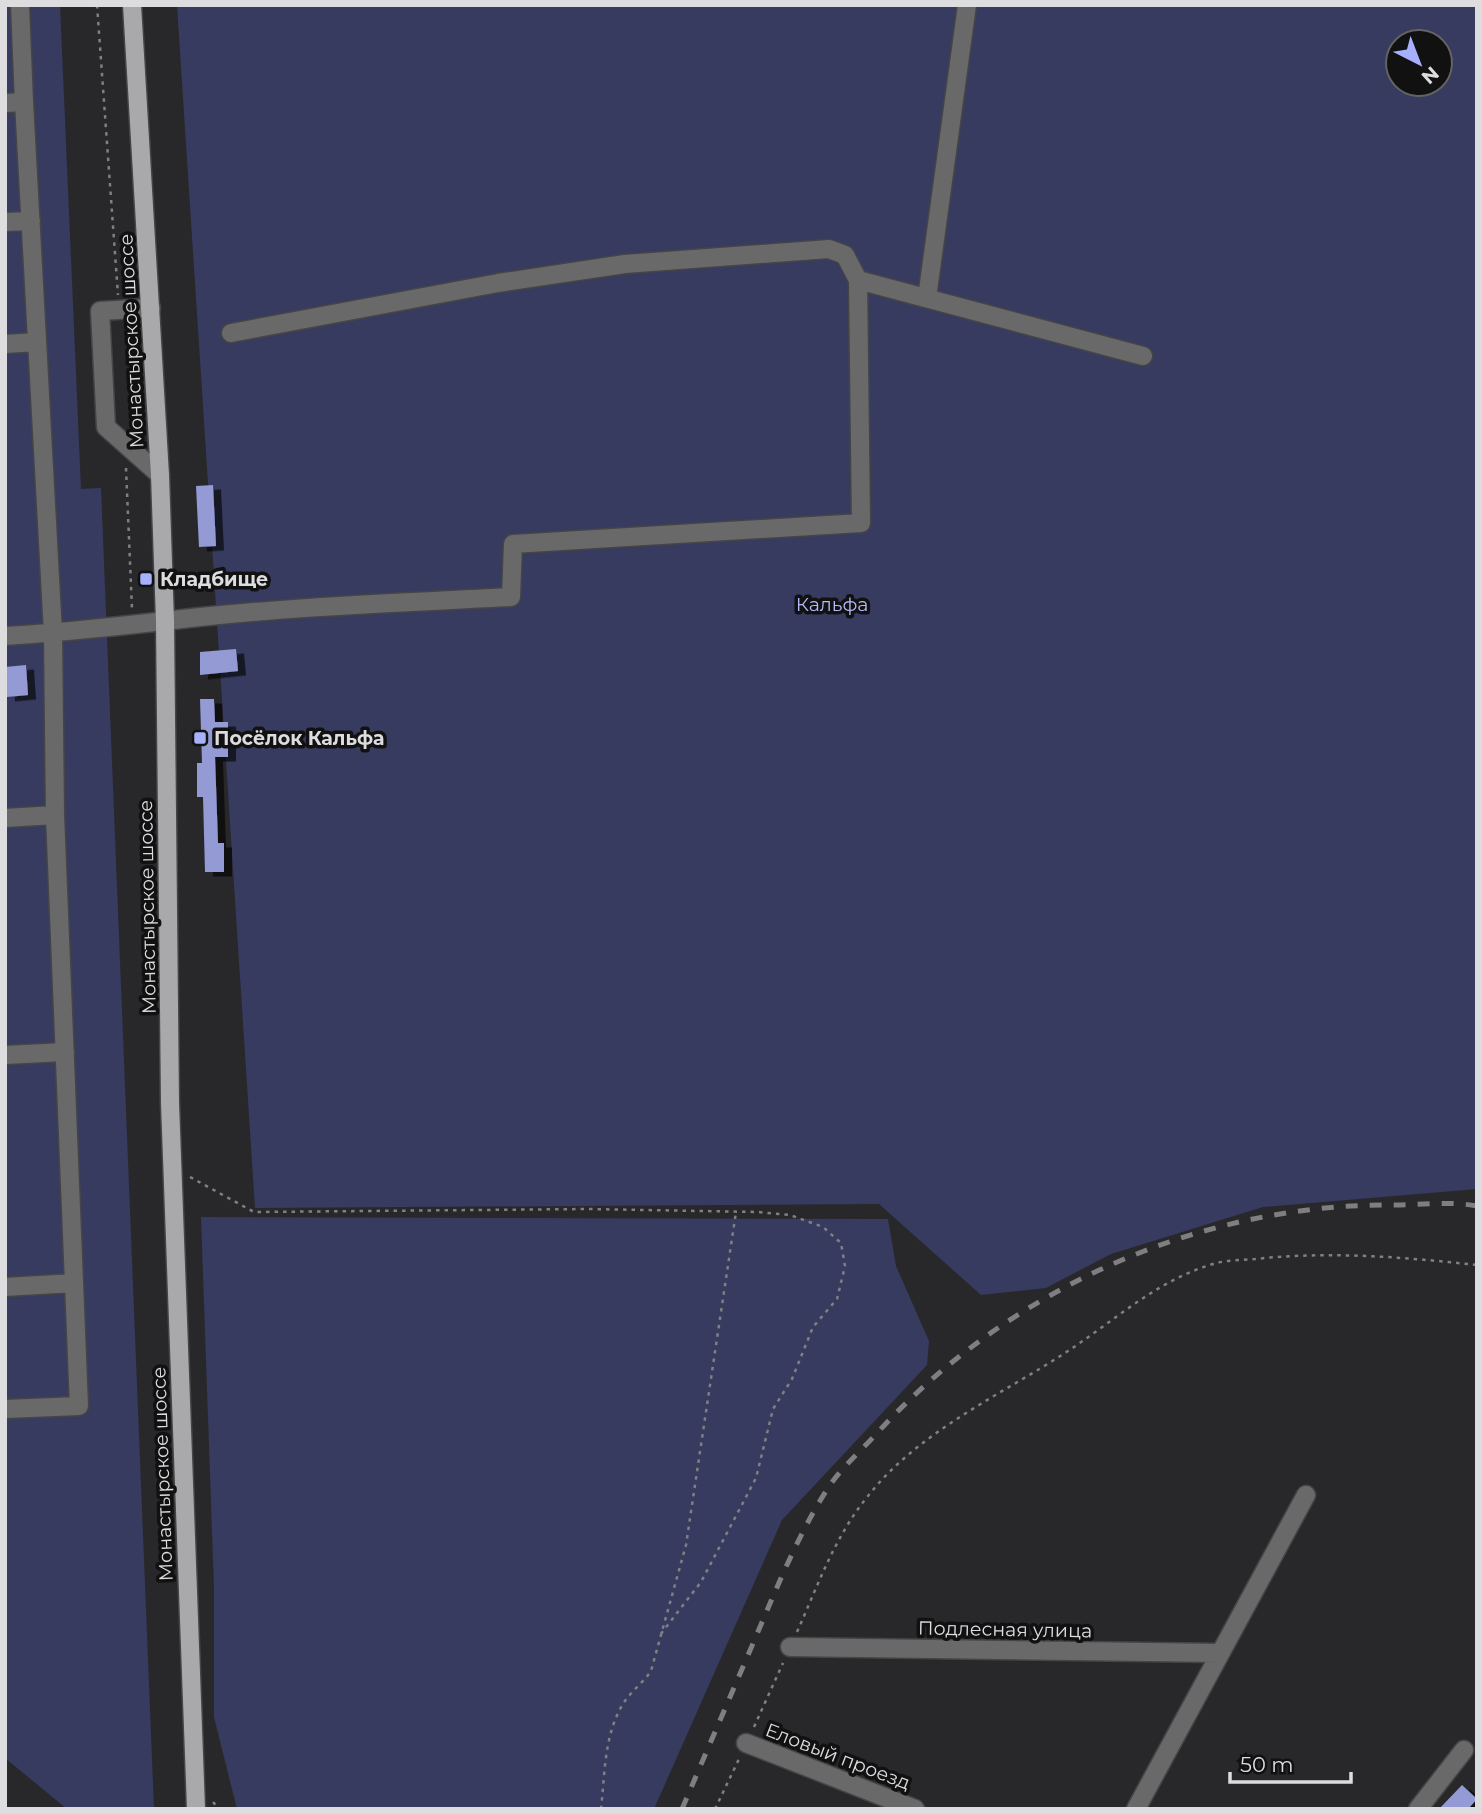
<svg xmlns="http://www.w3.org/2000/svg" width="1482" height="1814" viewBox="0 0 1482 1814" font-family="Montserrat,sans-serif">
  <defs>
    <filter id="shadow"><feDropShadow dx="8" dy="4.5" stdDeviation="0" flood-color="#0009"/></filter>
  </defs>
  <rect width="100%" height="100%" fill="#28282b"/>
  <path fill="#373b5f" fill-rule="evenodd" d="M5,5H60L81,489L101,488L154,1809H67L5,1758Z
    M177,5H1477V1189L1263,1207L1111,1254L1046,1288L981,1295L879,1204L255,1208ZM1398,42H1440V84H1398Z
    M201,1217L888,1219L896,1266L929,1341L927,1365L782,1520L654,1809H237L214,1717V1588Z"/>
  <path fill="#939ad4" filter="url(#shadow)" d="M213,485L216,546L199,547L196,486Z
    M236,649L238,671L200,675V652Z
    M26,665L28,695L7,697L5,667Z
    M200,699H214L215,722H228V757H215L218,843H224V872H205L203,797H197V763H202Z
    M1462,1785L1477,1799L1468,1809H1439Z"/>
  <g fill="none" stroke-linecap="round" stroke-linejoin="round">
    <g stroke="#454548" stroke-width="21">
      <path id="minor" d="M5,103L24,102L20,5
        M5,222L31,221
        M927,298L967,5
        M151,308L100,311L106,427L160,475
        M231,333L498,283L625,264L829,249L845,255L858,280
        M5,344L37,342
        M5,636C59,633 111,627 165,621C279,607 396,603 511,597L513,544L861,523L858,280L1143,356
        M5,818L55,815L53,633L24,102
        M5,1055L65,1052
        M5,1287L74,1283
        M5,1409L79,1406L55,815
        M790,1647L1220,1653
        M746,1743L915,1809
        M1136,1809L1306,1495
        M1418,1809L1464,1750"/>
    </g>
    <g stroke="#454548" stroke-width="21">
      <path id="major" d="M132,5L160,475L165,621L170,1103L196,1809"/>
    </g>
    <path stroke="#808083" stroke-width="2.5" stroke-dasharray="3.5 5" stroke-linecap="butt" d="M97,5L118,295
      M126,468L132,609
      M190,1177L254,1212L588,1209L758,1212L790,1215L823,1227L841,1243L845,1266L837,1299L813,1327L792,1379L773,1409L756,1478L701,1582L660,1635
      M797,1632C818,1585 835,1536 868,1496C919,1431 1001,1395 1068,1351C1115,1320 1158,1280 1213,1264C1226,1260 1241,1260 1255,1259C1328,1251 1404,1257 1477,1265
      M754,1727L783,1663
      M213,1802L219,1809
      M601,1809C605,1773 604,1735 623,1704C630,1692 643,1683 651,1671L686,1545L736,1212
      M715,1809L739,1759"/>
    <use href="#minor" stroke="#69696a" stroke-width="18"/>
    <use href="#major" stroke="#a9a9ac" stroke-width="18"/>
    <path stroke="#7f7f82" stroke-width="5" stroke-dasharray="12 12" stroke-linecap="butt" d="M682,1809C708,1748 734,1688 760,1627C779,1582 803,1525 830,1485C843,1466 863,1449 878,1432C1009,1289 1200,1203 1395,1205C1421,1205 1451,1201 1477,1206"/>
  </g>
  <g fill="#a7b0fc" stroke="#111112" stroke-width="2.5">
    <rect x="139" y="572" width="14" height="14" rx="3.5"/>
    <rect x="193" y="731" width="14" height="14" rx="3.5"/>
  </g>
  <g text-anchor="middle" stroke-width="7" stroke-linejoin="round" paint-order="stroke">
    <g font-size="19" fill="#dddddf" stroke="#111112">
      <text transform="translate(131 341) rotate(-93)" y="7">Монастырское шоссе</text>
      <text transform="translate(147 907) rotate(-91)" y="7">Монастырское шоссе</text>
      <text transform="translate(162 1474) rotate(-92)" y="7">Монастырское шоссе</text>
      <text transform="translate(1005 1629) rotate(1)" y="7">Подлесная улица</text>
      <text transform="translate(838 1756) rotate(21)" y="7">Еловый проезд</text>
    </g>
    <g font-size="19" font-weight="bold" fill="#dddddf" stroke="#111112" text-anchor="start">
      <text x="160" y="586">Кладбище</text>
      <text x="214" y="745">Посёлок Кальфа</text>
    </g>
    <g font-size="19" fill="#b2bafb" stroke="#111112">
      <text x="832" y="611">Кальфа</text>
    </g>
  </g>
  <rect width="1482" height="1814" fill="none" stroke="#dddddf" stroke-width="14"/>
  <g transform="translate(1419 63) rotate(138)"><circle r="33" fill="#111112" stroke="#636364" stroke-width="2"/>
  <path d="M0-5L12 26L0 18L-12 26Z" fill="#a7b0fc"/>
  <text y="-10" font-size="19" font-weight="bold" text-anchor="middle" fill="#dddddf">N</text>
  </g>
  <path d="M1230 1772v10h121v-10" fill="none" stroke="#dddddf" stroke-width="3.5"/>
  <text x="1240" y="1772" font-size="21" fill="#dddddf" stroke="#111112" stroke-width="5" paint-order="stroke">50 m</text>
</svg>
